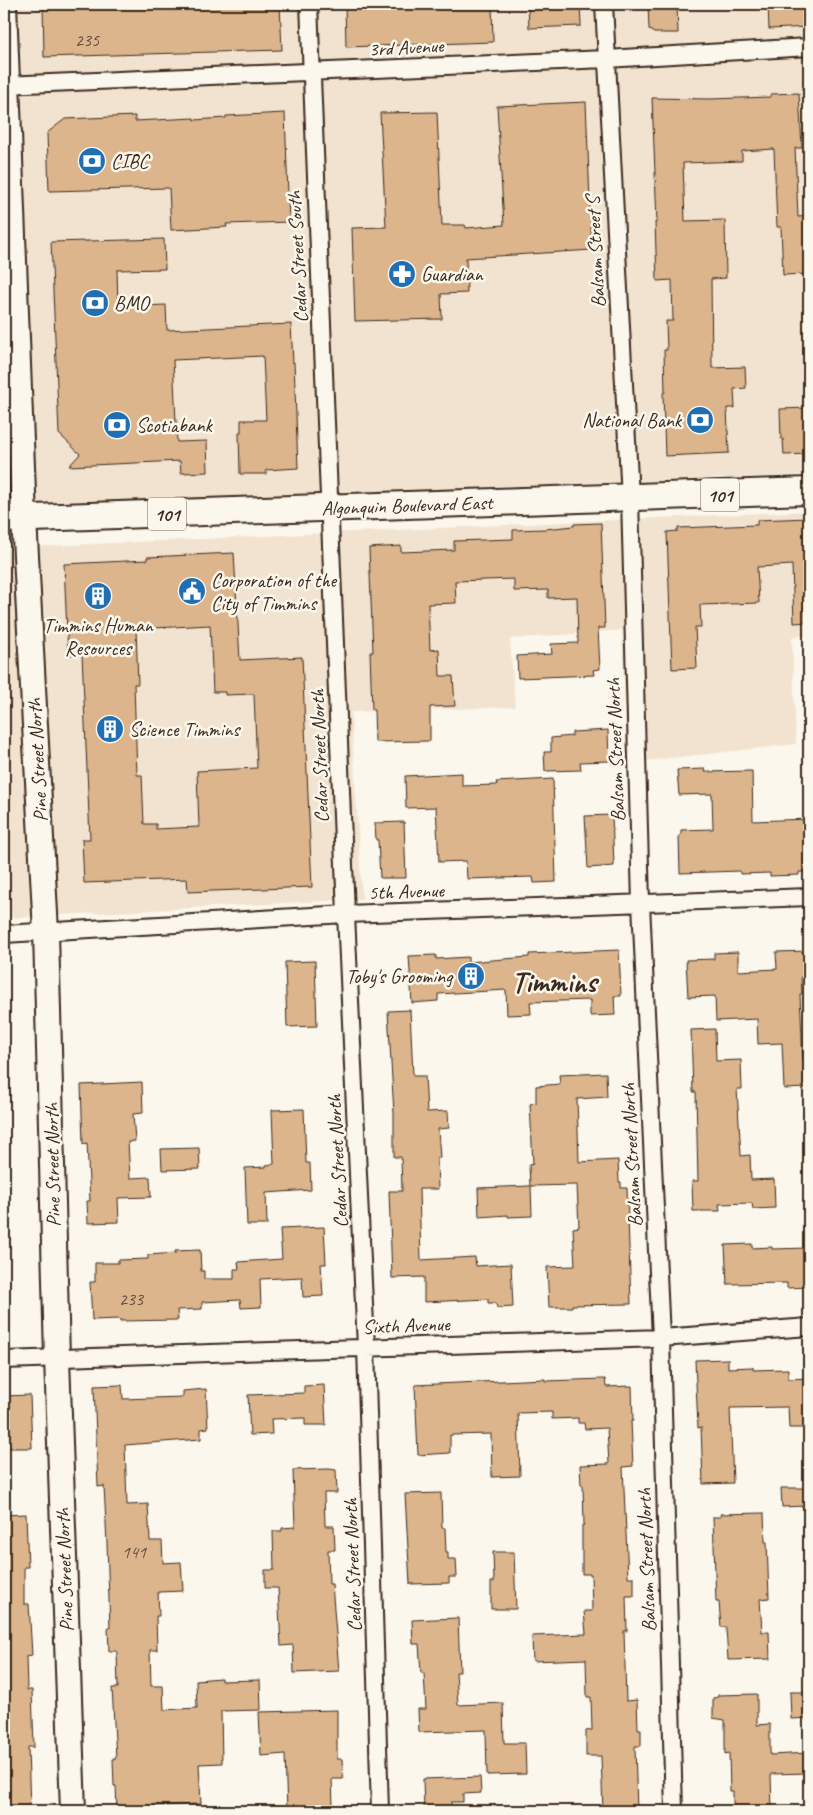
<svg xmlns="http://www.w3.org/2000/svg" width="813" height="1815" viewBox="0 0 813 1815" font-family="Caveat,sans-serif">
  <rect width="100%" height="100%" fill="#fbf7ec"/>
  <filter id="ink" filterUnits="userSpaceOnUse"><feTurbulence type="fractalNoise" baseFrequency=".02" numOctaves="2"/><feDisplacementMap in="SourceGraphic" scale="10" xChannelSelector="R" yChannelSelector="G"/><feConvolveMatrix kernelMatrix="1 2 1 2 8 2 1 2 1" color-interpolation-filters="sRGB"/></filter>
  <g filter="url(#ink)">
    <path fill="#f2e3d0" d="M4,4H809V475L4,506Z
      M809,511V635L792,637L796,744L627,763L622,630L510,639L515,707L351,712L362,899L4,918V548Z"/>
    <path fill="#dcb58d" stroke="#3b2a1e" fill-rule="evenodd" d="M43,4H280L282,50L44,57Z
      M345,4H492L493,42L346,47Z
      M528,4H580L581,26L529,28Z
      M648,4H677L678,33H654L649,29Z
      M768,4H809V27L769,29Z
      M799,93L802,148H795L798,217L809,216V274L783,275L781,227H777L774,149L742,151V161L683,163L685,221L725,220L726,278L711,279L712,368L745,367L746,388L734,389L735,408H727L729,453L665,456L663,393L665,392L664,350H667L666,321H673L672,280L657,281L655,222H657L652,98L709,99L771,97V94Z
      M586,102L592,250L466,258L467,293L441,294L442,319L355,321L352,228L386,227L380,113L437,112L442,225H465L466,228L504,225L497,106Z
      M285,113L289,222L226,224L227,227L171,230L169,188L49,191L47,133L65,119L135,116V121L194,118V120L226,118V116Z
      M164,239L165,269L117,270L118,307L166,305L167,330L291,324L293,363L294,362L298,468L266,470V474H240L239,432H241V420H266L263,356L173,360L177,442L207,441L208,472L181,473L180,461L69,466L80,454L59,434L51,242Z
      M809,408V454L784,455L783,439H781L780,409Z
      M809,518V622L794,623L792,565L757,567L759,603L700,605L701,627H695L697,668L672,669L667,532L678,531V528L757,525V520Z
      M601,523L605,628H598L600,669L593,670L594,675L518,678L517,656L552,654L551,644L578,643L577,597L548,598V590L514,591V579L455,581L456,603L428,604L430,650L439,649L440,676H453L455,706L430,707V741L375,742L374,710H372L370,652H373L369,548L401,546V552L454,550V541L513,539V530L545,529L574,526V524Z
      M234,553L240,660L302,657L312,887L188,892L187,879L84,883L82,839H90L82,654L68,655L64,564L147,560V557ZM210,625L213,692H225V695L254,694L257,768L197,771L199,827L156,829V824H144L142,775H137L134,684H138L136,629Z
      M608,730L609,761L580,762L581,770L545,771L544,752H551V738L572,736V732Z
      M705,769V772L752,771L753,821L809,819V872H799V875L770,876V873L740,874V871L680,873L679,836L681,835V830L713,829L712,794L679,795L677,770Z
      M462,773V786L497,785L496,782L553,779L556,882L534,883L533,877L467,879L466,861L439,862L436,807L406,808L405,776Z
      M612,815L614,866L588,868L585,816Z
      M404,822L406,878H380L378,840H376L375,823Z
      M619,950L621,996H614L615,1015L590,1016V1000L530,1002L531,1014L507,1015L506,990L438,994V1001L412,1003L409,956L436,955V959L468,957V962L529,957V954Z
      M809,951V975L801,976L802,994H800L803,1061H806L807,1088L784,1089L782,1043L758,1044L757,1019L716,1021L715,996L688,997L686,960L714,959V953L738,952V971L777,969L776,952Z
      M315,961L317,1026L287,1027L285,962Z
      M410,1010L413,1076H425L427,1112L448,1111L449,1128L438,1129L440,1158H437L438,1189H419L421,1260L475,1257L476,1266L511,1264L513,1307L497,1308L496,1303H488V1299L424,1302V1277L392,1278L389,1191H402L401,1157H394V1114L388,1011Z
      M715,1029L716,1061L741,1060L742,1089H737L741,1156L750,1155L751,1180L774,1179L775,1208L753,1209L752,1203L719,1204L720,1211H693L692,1181H698L696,1092H693L691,1030Z
      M606,1073L607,1097L577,1099L579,1162L618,1160L619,1182H621V1188H627L631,1304L572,1305V1307H549L547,1267L575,1266L573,1228L579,1227L577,1185L531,1186L532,1216L508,1217V1215L479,1217L478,1188L530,1186L529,1165L533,1164L530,1104L536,1103V1086L560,1084L559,1075Z
      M142,1082L143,1113L133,1114L135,1141L128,1142L130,1178L150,1177L151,1197L118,1198L119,1222L88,1223L87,1201H90L87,1143L83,1144L81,1085Z
      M304,1109L306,1163H310L311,1190L266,1193L267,1225H247L245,1168L266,1167V1165L274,1164L272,1110Z
      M199,1148L200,1169L162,1170L161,1149Z
      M324,1227L326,1264H321L323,1296L303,1297L302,1277L260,1279L261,1307L241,1308L240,1300L202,1302V1309L177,1310L178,1320L120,1321V1319L92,1320L90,1282H95V1263H118V1260L148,1259V1255L176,1253L175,1251L200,1250L201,1271H204V1279H234V1269H239L238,1262L282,1259L280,1229Z
      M752,1244V1248L772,1247V1249L809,1248V1287L787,1288V1283L727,1284L725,1245Z
      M728,1359V1368L753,1367V1370L788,1369V1379L809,1378V1428H789L788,1407L730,1408L733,1483L703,1484L701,1427L698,1428L695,1360Z
      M545,1379V1381L605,1379L606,1387L632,1386L633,1421H631L633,1466L623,1467L628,1577H634V1596H626L627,1631H624L626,1701L637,1700L638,1729H641V1746H635L637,1811H603L601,1756H586V1731L592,1730L591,1697H587L586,1659L533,1661L532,1636L586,1634L584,1611H592L591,1574H582V1525H584L583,1485H581L580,1465L609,1464L607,1428L585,1429L584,1423H578V1418L552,1419V1412L518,1413L520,1476L492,1477L491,1434L450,1435V1453L418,1455L415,1385Z
      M122,1385L123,1399L183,1397V1391L206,1389L208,1428L201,1429V1439L125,1445L127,1505L148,1504L150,1541H162L163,1563L181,1562L183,1591L158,1592L159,1616H156L157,1650H150L151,1686H163L164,1710L197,1708L196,1680L221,1678V1681L260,1680L261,1710L221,1711L222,1763L199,1764L201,1804L154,1806V1811H117L116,1786H114L113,1758H116L112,1688H118L117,1651H109L108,1628H110L107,1543L104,1486L98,1487L94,1386Z
      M324,1385L326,1425H305V1418L271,1419L272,1434L250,1435L248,1395L304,1393V1386Z
      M30,1395L32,1448H4V1396Z
      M329,1469L336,1470L337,1493H324L325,1526H334L335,1550H328L329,1584H332L339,1671L294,1673L293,1645L281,1646L278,1588H265V1570H274L273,1531H282V1528L295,1527L293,1470Z
      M781,1488H804L805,1506L782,1507Z
      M441,1493L442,1528H445L446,1552H448V1559H456L457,1577H449V1583L410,1584L405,1494Z
      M764,1513L765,1542H767L769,1598L760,1599L762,1632H769L770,1659L728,1660L726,1627H721L719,1602H716L713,1517H721L720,1514Z
      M26,1514L28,1567H24V1604H29L32,1655L26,1656L27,1690H32L34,1747H28L30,1811H4V1515Z
      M493,1552H514L516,1609H491V1582H494Z
      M458,1618L460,1672H456L458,1705L503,1703L504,1743H525L526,1774L487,1775L486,1730L419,1732L418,1709H426L424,1673H421L419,1644H413L412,1620Z
      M790,1692H809V1718L791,1719Z
      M757,1694V1725L770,1724V1755L809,1753V1773L771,1774L772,1811H733V1791H730L729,1753L725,1754V1720L713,1718V1698L718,1697V1695Z
      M337,1710V1759H342L343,1779H332L333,1805H331V1810L287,1811L285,1754L261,1756L259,1712Z
      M480,1777L481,1793L463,1794V1802H451V1809L424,1810L423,1779Z"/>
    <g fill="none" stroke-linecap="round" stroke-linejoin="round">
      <g stroke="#3b2a1e" stroke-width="20">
        <path id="street" d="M309,4L346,914L366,1347L380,1811
          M604,4L630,498L641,903L661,1338L674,1811
          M4,85L606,59L809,47
          M4,934L346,914L809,897
          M4,1360L661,1338L809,1327"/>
      </g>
      <g stroke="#3b2a1e" stroke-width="28">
        <path id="secondary" d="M4,4L24,518L46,932L57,1358L73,1811"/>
      </g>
      <g stroke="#3b2a1e" stroke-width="30">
        <path id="primary" d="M4,519L809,491"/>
      </g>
      <use href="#street" stroke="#fbf7ec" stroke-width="16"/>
      <use href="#secondary" stroke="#fbf7ec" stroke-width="24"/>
      <use href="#primary" stroke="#fbf7ec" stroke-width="26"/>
    </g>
  </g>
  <defs>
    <g id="bank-disc" transform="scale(1.4375)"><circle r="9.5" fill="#1f6fb2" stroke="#fbf7ec"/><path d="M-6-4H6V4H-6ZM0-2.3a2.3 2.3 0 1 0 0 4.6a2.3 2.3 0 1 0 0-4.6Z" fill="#fff"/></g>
    <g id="pharmacy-disc" transform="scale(1.4375)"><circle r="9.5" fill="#1f6fb2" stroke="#fbf7ec"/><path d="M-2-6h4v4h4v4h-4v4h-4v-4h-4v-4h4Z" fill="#fff"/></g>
    <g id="civic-disc" transform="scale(1.4375)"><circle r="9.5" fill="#1f6fb2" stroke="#fbf7ec"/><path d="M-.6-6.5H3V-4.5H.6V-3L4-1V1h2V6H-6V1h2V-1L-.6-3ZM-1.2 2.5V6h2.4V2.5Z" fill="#fff"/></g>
    <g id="building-disc" transform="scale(1.4375)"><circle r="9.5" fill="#1f6fb2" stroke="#fbf7ec"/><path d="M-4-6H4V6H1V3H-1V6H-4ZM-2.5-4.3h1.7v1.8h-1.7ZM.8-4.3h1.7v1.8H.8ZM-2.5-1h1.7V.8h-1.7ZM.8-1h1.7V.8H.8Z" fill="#fff"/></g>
  </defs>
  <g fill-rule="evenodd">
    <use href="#bank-disc" x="92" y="161"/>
    <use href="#pharmacy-disc" x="402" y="274"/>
    <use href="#bank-disc" x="95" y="303"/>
    <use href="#bank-disc" x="700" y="420"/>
    <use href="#bank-disc" x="117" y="425"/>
    <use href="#civic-disc" x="192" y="591"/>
    <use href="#building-disc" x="98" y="596"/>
    <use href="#building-disc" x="110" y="729"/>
    <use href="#building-disc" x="471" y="976"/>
  </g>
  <g text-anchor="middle" stroke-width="5" stroke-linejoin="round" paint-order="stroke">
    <g font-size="18" fill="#634d3a">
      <text x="87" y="46">235</text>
      <text x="131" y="1305">233</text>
      <text x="134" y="1558">141</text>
    </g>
    <g fill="#fbf7ec" stroke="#75685c" stroke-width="1">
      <rect x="701" y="478.5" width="38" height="33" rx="4"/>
      <rect x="148" y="497.5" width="38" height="33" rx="4"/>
    </g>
    <g font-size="19" font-weight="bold" fill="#3b2a1e">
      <text x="720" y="502">101</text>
      <text x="167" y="521">101</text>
    </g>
    <g font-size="20" fill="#3b2a1e" stroke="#fbf7ec">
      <text transform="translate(406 47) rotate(-3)" y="7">3rd Avenue</text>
      <text transform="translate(595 252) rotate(-93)" y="7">Balsam Street S</text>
      <text transform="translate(297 257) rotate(-93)" y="7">Cedar Street South</text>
      <text transform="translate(407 505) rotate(-2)" y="7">Algonquin Boulevard East</text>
      <text transform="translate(615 750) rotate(-92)" y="7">Balsam Street North</text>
      <text transform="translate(319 756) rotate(-92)" y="7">Cedar Street North</text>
      <text transform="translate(37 760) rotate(-93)" y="7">Pine Street North</text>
      <text transform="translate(406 891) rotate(-2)" y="7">5th Avenue</text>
      <text transform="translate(631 1155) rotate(-93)" y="7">Balsam Street North</text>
      <text transform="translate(337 1161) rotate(-93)" y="7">Cedar Street North</text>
      <text transform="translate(52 1165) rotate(-91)" y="7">Pine Street North</text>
      <text transform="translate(406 1325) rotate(-2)" y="7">Sixth Avenue</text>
      <text transform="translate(646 1560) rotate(-92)" y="7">Balsam Street North</text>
      <text transform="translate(352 1565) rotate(-92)" y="7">Cedar Street North</text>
      <text transform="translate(64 1570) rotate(-92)" y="7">Pine Street North</text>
    </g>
    <g font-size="20" fill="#3b2a1e" stroke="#fbf7ec" text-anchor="start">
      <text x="111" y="168">CIBC</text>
      <text x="421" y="281">Guardian</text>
      <text x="114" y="310">BMO</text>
      <text x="681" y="427" text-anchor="end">National Bank</text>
      <text x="136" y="432">Scotiabank</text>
      <text x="211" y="587">Corporation of the<tspan x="211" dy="23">City of Timmins</tspan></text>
      <text x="98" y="632" text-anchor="middle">Timmins Human<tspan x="98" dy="23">Resources</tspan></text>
      <text x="129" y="736">Science Timmins</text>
      <text x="452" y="983" text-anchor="end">Toby's Grooming</text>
    </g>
    <g font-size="30" font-weight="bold" fill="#3b2a1e" stroke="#fbf7ec">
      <text x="554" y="992">Timmins</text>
    </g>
  </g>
  <rect width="813" height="1815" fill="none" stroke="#fbf7ec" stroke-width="20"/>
  <rect x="10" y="10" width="793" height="1795" fill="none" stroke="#3b2a1e" stroke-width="2" filter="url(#ink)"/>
</svg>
